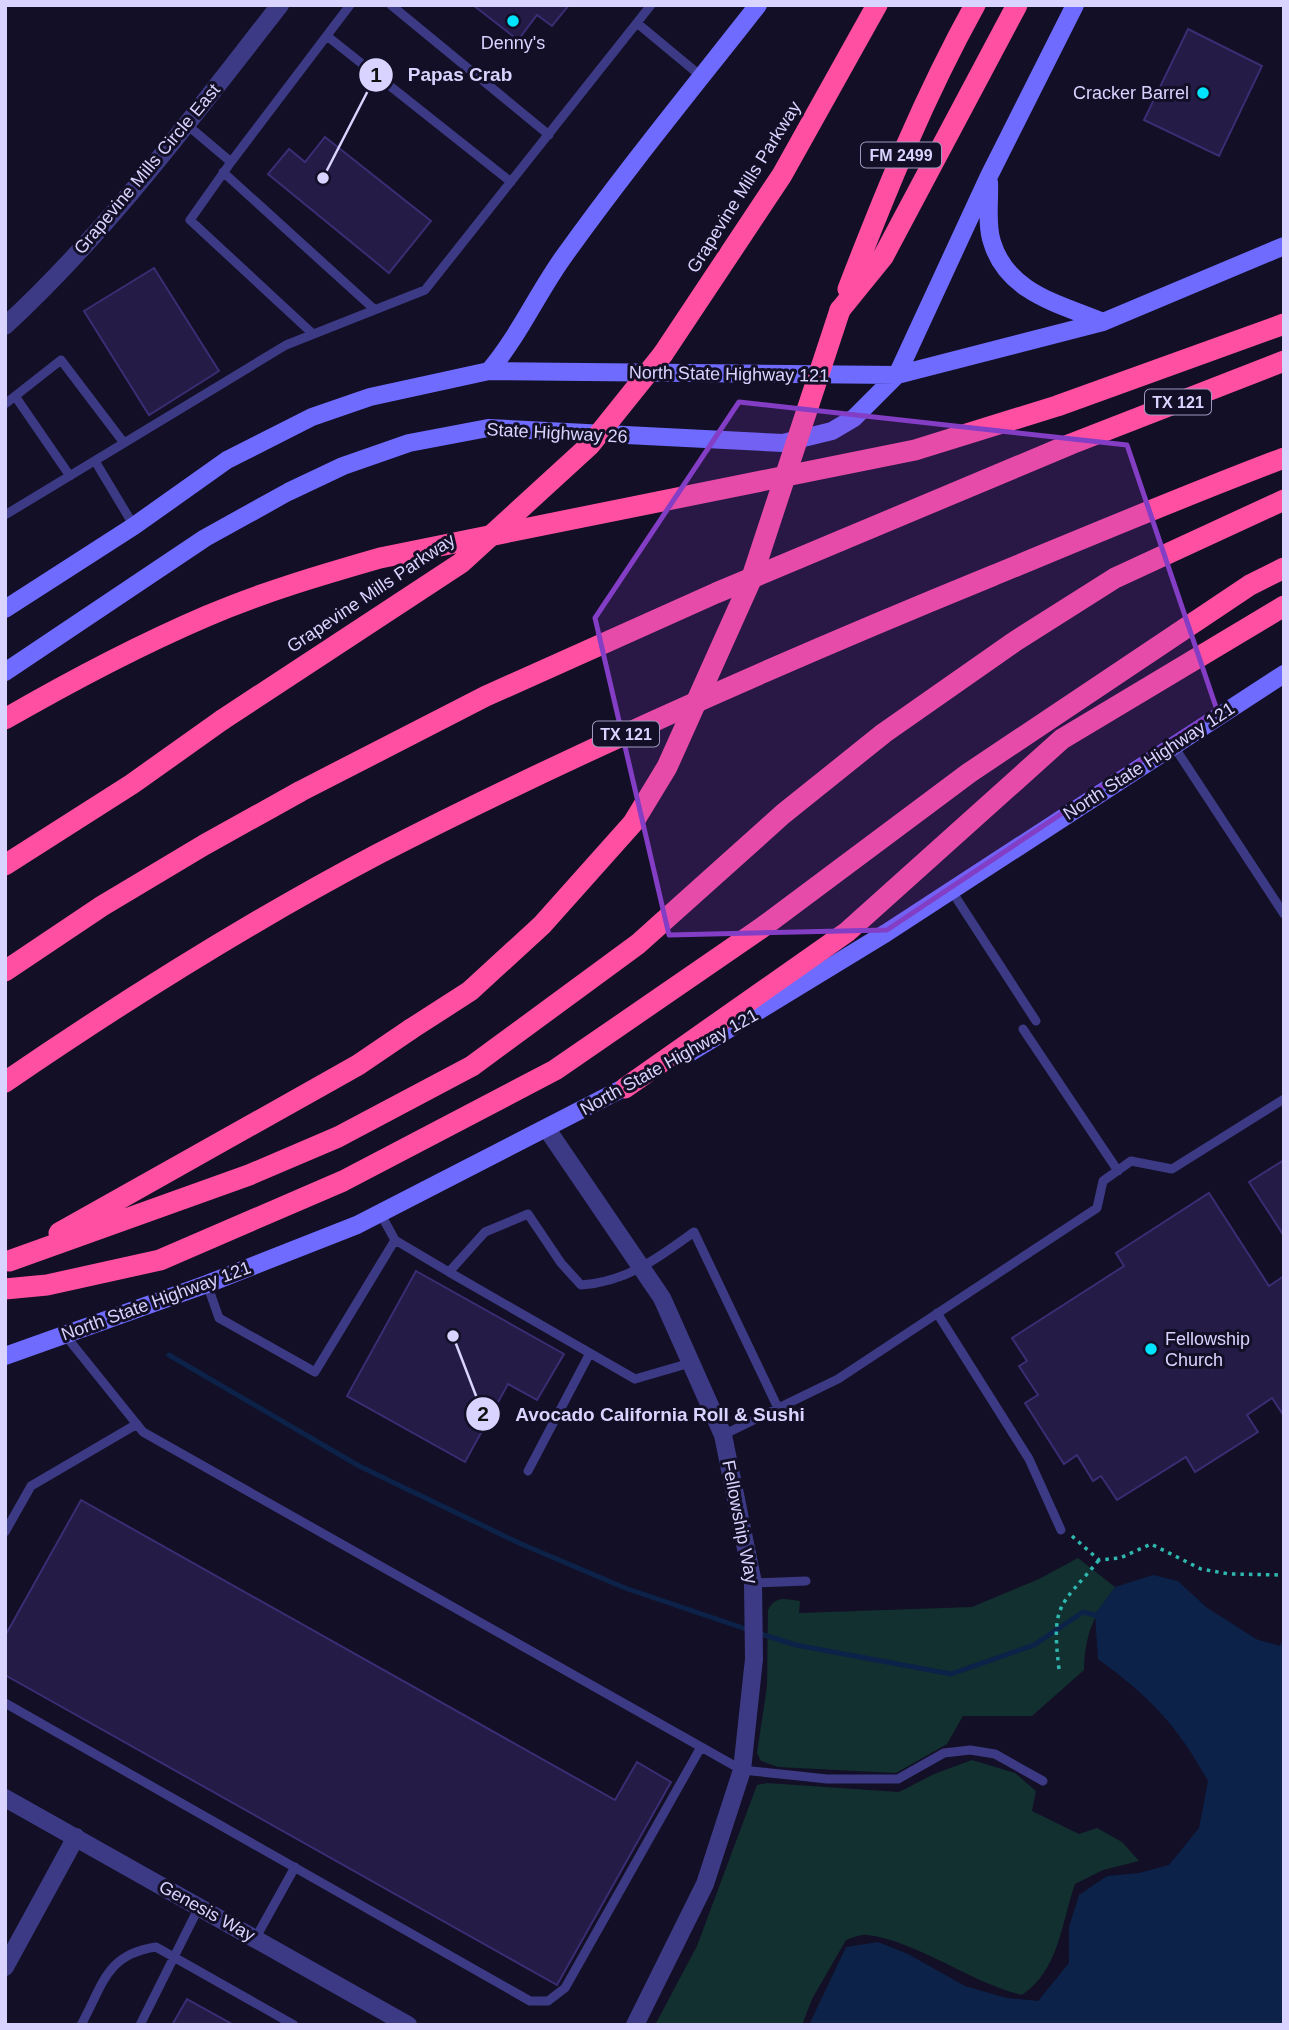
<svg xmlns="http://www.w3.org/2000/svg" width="1289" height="2030" viewBox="0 0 1289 2030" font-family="Helvetica,sans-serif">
  <rect width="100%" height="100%" fill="#130f26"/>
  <path fill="#12302f" d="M1078,1558L1115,1587C1094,1615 1085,1633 1084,1670L1032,1716H963L947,1744L896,1773L778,1767L761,1761L757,1753L767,1686L768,1610C776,1595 785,1599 800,1601L799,1613L972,1607L1039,1579Z
    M972,1760L1015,1773L1036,1791L1032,1811L1079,1834L1097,1828L1122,1842L1139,1861L1103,1870L1075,1884C1061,1924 1059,1970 1022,1995C971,1983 915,1940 867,1935C861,1934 852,1938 846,1940L812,1999L802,2025H655L697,1946L757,1785L767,1783L899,1792L934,1774Z"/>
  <path fill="#0c2248" d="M1153,1575L1178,1581L1206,1607L1256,1639L1280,1646L1284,1638V2025H809L846,1947L878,1942L908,1954L965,1986L1007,1998L1038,2001L1069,1963V1927L1079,1895L1107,1876L1139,1873L1169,1865L1199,1828L1208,1781C1177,1725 1150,1697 1098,1659L1095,1614L1115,1587Z"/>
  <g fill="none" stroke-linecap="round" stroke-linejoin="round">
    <path stroke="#0c2248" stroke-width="5" d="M169,1355L359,1466L519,1543L625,1588L749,1630
      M758,1633L796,1645L951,1674L1034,1645L1083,1612L1099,1616"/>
  </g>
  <path fill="#241b47" stroke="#3b2d73" stroke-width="2" d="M473,5H569L552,26L537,15L518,40Z
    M1188,29L1262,66L1219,156L1144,120Z
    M325,137L431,221L389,273L268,174L289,149L305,162Z
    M154,268L219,371L149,415L84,311Z
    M1284,1160V1236L1249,1182Z
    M1209,1193L1269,1286L1284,1276V1416L1272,1398L1247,1415L1258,1432L1195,1472L1186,1457L1117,1500L1101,1476L1093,1481L1077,1455L1064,1464L1025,1403L1038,1395L1019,1366L1027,1361L1012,1338L1124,1266L1116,1253Z
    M416,1271L564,1354L537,1400L508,1384L465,1462L347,1396Z
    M81,1500L615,1800L637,1762L671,1782L557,1985L5,1675V1636Z
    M187,1999L234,2025H172Z"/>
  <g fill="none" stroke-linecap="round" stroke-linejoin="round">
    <path stroke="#2fb8b0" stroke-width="3.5" stroke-dasharray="3.5 5" stroke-linecap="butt" d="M1072,1536L1099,1560L1120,1558L1151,1544L1201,1569L1229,1574L1284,1575
      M1059,1669C1051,1603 1060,1607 1099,1560"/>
    <path stroke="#3d3a85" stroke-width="9" d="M391,5L549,135
      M637,23L702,77
      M327,36L511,182
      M186,124L231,162
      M223,172L375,310
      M313,334L190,220L231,162L350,5
      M15,396L70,476
      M5,404L61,360L124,443
      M95,461L134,526
      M5,515L286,345L425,290L651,5
      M1173,745L1284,914
      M951,890L1036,1021
      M1023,1029L1118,1171
      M395,1240L449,1272
      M207,1284L219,1318L315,1372L395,1240L380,1213
      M937,1313L1029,1459L1061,1530
      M65,1335L143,1432L742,1770L827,1779H898L944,1753L970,1750L995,1754L1043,1781
      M690,1363L635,1379L449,1272L485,1232L528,1214L561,1263L581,1285C627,1282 658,1258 694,1232L778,1408
      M723,1435L838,1379L1097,1208L1103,1181L1131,1161L1172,1169L1284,1099
      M528,1471L590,1353
      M5,1532L31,1486L137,1424
      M753,1583L806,1581
      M5,1703L530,2001H548L565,1988L701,1747
      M255,1939L295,1867
      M81,2025C103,1985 106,1954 156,1947L294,2025
      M140,2025L199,1907"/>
    <path stroke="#3d3a85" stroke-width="18" d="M547,1129L662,1298L723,1435L753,1583L754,1659L742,1770L705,1884L635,2025
      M5,1798L408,2025
      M5,1967L76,1837"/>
    <path stroke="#3d3a85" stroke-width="18" d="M5,326C109,230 193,116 280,5"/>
    <path stroke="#6f6bff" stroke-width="18" d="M989,182C990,200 986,225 992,242C1007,293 1060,304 1103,322
      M489,371C518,337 536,296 562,259C624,172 692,89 758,5
      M5,609L134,526L227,460L312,417L370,397L489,371L897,375L1103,322L1284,246
      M5,672L205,538L288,492L343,466L409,443L488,428L783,443L832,431L854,418L897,375L989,176L1075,5
      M691,1052L886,933L1284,674
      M5,1356L207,1284L357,1225L635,1082"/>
    <path stroke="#ff4fa3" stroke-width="21" d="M848,289C886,191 924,97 975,5
      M840,310L883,257L1017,5
      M663,354L782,175L877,5
      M5,719C71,681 137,646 207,616C263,592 321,575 380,558L915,450L1057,406L1284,324
      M5,865L132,784L222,720
      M5,971L102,906L204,845L301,791L486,696L716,593L1071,444L1284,361
      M5,1082C125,1000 249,922 378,854C578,751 784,661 992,576C1089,536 1186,495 1284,458
      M625,1088L847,932L1062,739L1284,606
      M59,1233L358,1065L411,1029
      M9,1261L249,1175L338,1137L472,1066L638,944L783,814L884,733L1014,642L1115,578L1284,500
      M5,1289L47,1285L160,1260L343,1181L555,1070L760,929L969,773L1250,585L1284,568"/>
    <path stroke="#ff4fa3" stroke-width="21" d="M222,720L461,563L590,445L663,354
      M411,1029L470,991L542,925L633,823L667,767L751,580L840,310"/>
  </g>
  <path fill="#843dc5" fill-opacity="0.2" stroke="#843dc5" stroke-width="5" stroke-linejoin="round" d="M739,402L1127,445L1217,710L887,930L669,935L595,618Z"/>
  <g fill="#00e5ff" stroke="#130f26" stroke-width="2.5">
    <circle cx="513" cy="21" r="7"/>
    <circle cx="1203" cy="93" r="7"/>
    <circle cx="1151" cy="1349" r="7"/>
  </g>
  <g text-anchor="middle" stroke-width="6" stroke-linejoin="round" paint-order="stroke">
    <g fill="#130f26" stroke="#9e99be" stroke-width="2">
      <rect x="861" y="142.5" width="80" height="25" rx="5"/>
      <rect x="1145" y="389.5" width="66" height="25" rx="5"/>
      <rect x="593" y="721.5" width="66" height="25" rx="5"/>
    </g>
    <g font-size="16" font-weight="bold" fill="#d9d4ff">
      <text x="901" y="161">FM 2499</text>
      <text x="1178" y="408">TX 121</text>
      <text x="626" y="740">TX 121</text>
    </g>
    <g font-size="18" fill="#d9d4ff" stroke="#130f26">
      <text x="513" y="49">Denny's</text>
      <text x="1189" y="99" text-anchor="end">Cracker Barrel</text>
      <text x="1165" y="1345" text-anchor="start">Fellowship<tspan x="1165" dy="21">Church</tspan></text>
    </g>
    <g font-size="18" fill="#d9d4ff" stroke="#130f26">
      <text transform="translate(147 169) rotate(-50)" y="6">Grapevine Mills Circle East</text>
      <text transform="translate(744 187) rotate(-58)" y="6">Grapevine Mills Parkway</text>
      <text transform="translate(729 374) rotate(1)" y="6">North State Highway 121</text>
      <text transform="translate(557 433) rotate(3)" y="6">State Highway 26</text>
      <text transform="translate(371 593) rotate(-34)" y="6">Grapevine Mills Parkway</text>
      <text transform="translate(1149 761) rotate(-33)" y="6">North State Highway 121</text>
      <text transform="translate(669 1062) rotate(-29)" y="6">North State Highway 121</text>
      <text transform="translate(156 1301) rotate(-20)" y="6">North State Highway 121</text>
      <text transform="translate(740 1522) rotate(79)" y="6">Fellowship Way</text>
      <text transform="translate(207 1911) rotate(29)" y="6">Genesis Way</text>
    </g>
  </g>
  <path fill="none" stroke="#d9d4ff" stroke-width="2.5" d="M323 178L376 75M453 1336L483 1414"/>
  <g fill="#d9d4ff" stroke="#130f26" stroke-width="2.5">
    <circle cx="323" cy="178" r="7"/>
    <circle cx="453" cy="1336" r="7"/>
    <circle cx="376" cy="75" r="18"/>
    <circle cx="483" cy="1414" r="18"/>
  </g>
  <g font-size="21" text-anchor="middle" font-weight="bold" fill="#111">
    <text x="376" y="82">1</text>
    <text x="483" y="1421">2</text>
  </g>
  <g font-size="19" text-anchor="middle" font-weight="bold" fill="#d9d4ff" stroke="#130f26" stroke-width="6" stroke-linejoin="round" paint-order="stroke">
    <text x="460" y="81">Papas Crab</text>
    <text x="660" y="1421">Avocado California Roll &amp; Sushi</text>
  </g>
  <rect width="1289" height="2030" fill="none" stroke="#d9d4ff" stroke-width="14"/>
</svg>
